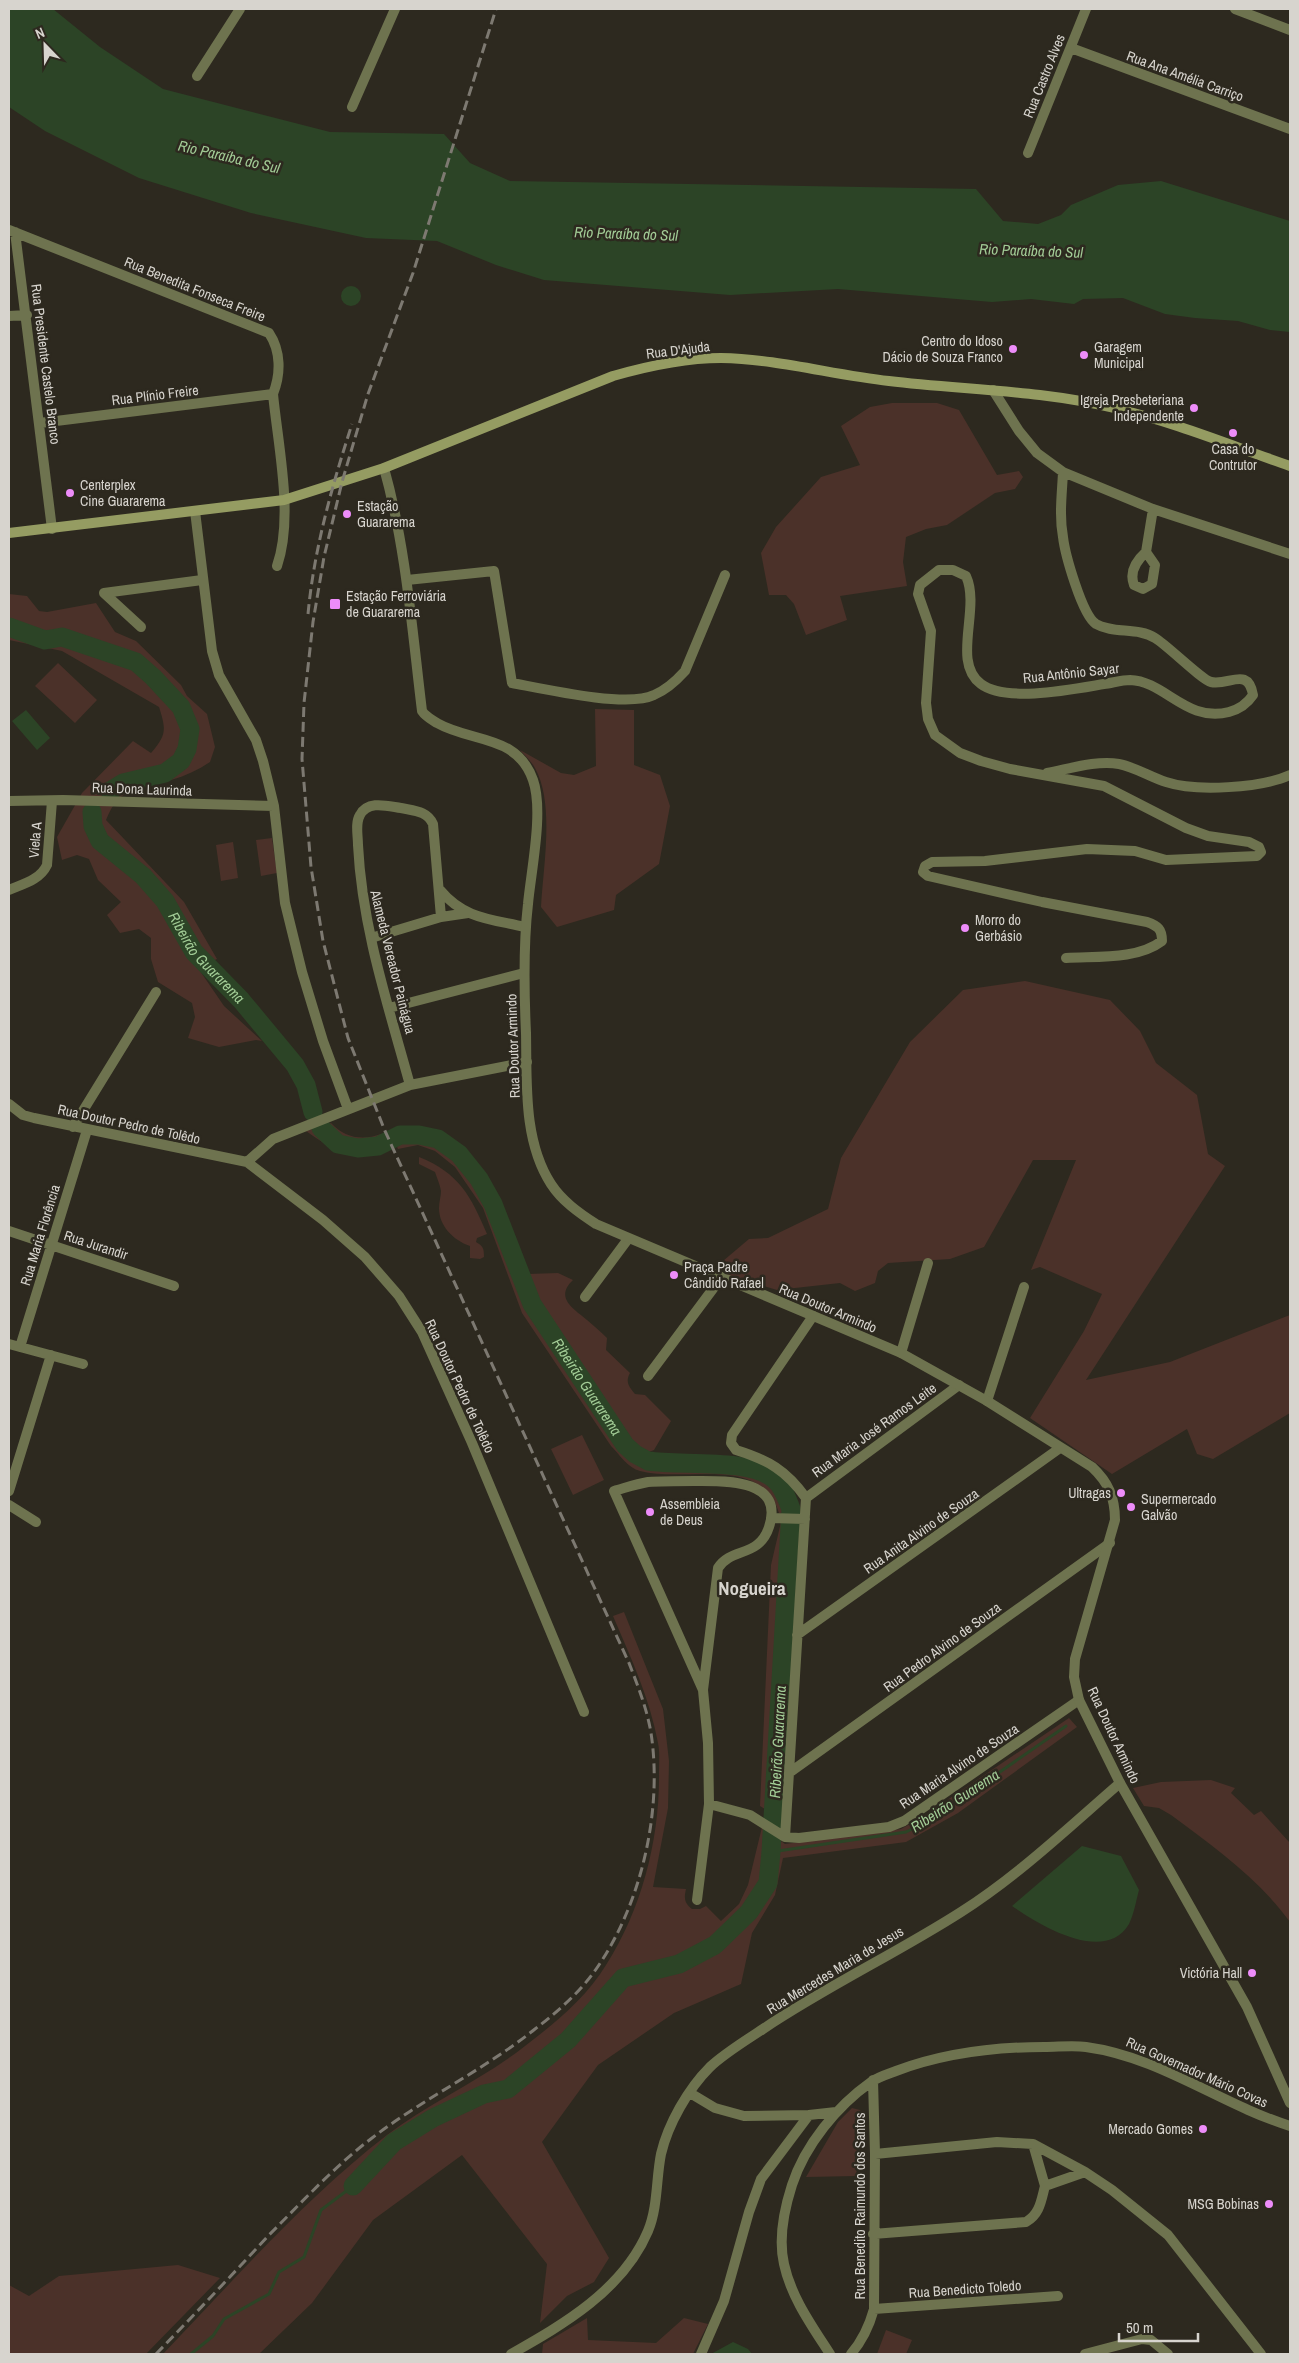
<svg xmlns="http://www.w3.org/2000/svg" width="1299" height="2363" viewBox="0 0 1299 2363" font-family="'Archivo Narrow',sans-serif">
  <rect width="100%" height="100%" fill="#2d291f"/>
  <path fill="#4b3129" d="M892,403H937L959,410L997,475L1019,471L1023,477L1015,489L995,493L947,525L926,529L906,537L903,562L907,586L840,596L847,620L806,635L794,604L786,595H769L761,553L776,527L821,477L860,465L841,426L870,407Z
    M9,594L27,596L39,611L47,612L96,603L115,632L136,641L181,685L187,696L207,714L215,747L210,762C198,770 185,776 171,780C139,789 120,785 106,820L184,902L217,959L198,968L224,1006L262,1041L256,1040L219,1047L188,1038L195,1017L192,1003L158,982L151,959V938L139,929L120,933L107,915L121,902L98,880L89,859L77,855L62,860L57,837L82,793L133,741L151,753C167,735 166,729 159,707L62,651L9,640Z
    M58,663L97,700L75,723L35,686Z
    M595,709L634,710V765L660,775L670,806L659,864L616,895L614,910L557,927L541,907C543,867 555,804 535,768C532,762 525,756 520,750L561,773L574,775L596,766Z
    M272,838L277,873L261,876L256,840Z
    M233,842L238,878L221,881L216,845Z
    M1025,981L1110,1000L1140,1031L1156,1063L1197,1095L1208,1154L1225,1166L1086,1380L1170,1362L1290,1315V1413L1213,1459L1197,1454L1187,1429L1112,1474L1030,1418L1084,1331L1102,1294L1040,1267L1031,1270L1076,1160H1033L984,1247L950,1259L888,1263L878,1271L875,1283L855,1291L840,1283L777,1290L727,1275L723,1261L749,1239L768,1238L828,1209L841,1158L910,1042L963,990Z
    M331,1123C345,1138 362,1141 381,1134L389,1151C352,1159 336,1153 306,1131Z
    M413,1129L443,1135L473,1160L488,1179L500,1200L528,1274L558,1273L573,1280C554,1298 574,1309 587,1320C594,1326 601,1332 607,1338L606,1350L630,1373C625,1382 629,1387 635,1394L645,1395L671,1421L654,1450L649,1452C692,1464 741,1443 778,1474C791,1486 796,1495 798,1513H779C761,1454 686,1483 640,1471C628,1468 619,1454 611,1446L522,1313L483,1208L455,1167L435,1151L418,1145L398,1149L390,1131Z
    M419,1157C459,1173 471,1196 487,1234L477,1238L476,1242C483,1246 484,1248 484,1257L480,1259L470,1258V1246C453,1240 439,1226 439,1208C439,1202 441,1196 441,1191C440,1185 437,1178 435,1172L419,1164Z
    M582,1435L604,1480L573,1495L551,1449Z
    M781,1522H798L780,1818L760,1806L771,1565Z
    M624,1612L663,1709L669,1761L668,1808L653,1887L686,1889C684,1898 684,1903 692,1909H700L706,1906L721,1921L739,1904L748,1885L762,1827L785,1844L901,1829L919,1819L1069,1718L1077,1727L958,1813L906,1842L783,1858L775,1895L752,1933L741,1984L674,2013L598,2065L542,2142L609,2258L594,2282L567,2296L540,2323L547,2264L462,2155L373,2220L312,2303L259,2354H163C235,2279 304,2199 387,2135C430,2102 482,2080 525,2046C555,2023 586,1998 606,1965C642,1909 660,1838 659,1772C659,1763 660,1753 658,1743C650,1699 631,1658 613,1616Z
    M1211,1780L1235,1788L1231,1793L1254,1815L1261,1811L1290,1843V1922C1257,1877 1215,1848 1171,1815L1159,1808L1144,1806L1133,1788L1161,1782Z
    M852,2108L860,2110L864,2117L856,2176L806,2177L838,2122Z
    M178,2265L220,2278L146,2354H9V2285L29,2296L59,2276Z
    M587,2318L588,2340L656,2343L684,2318L708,2324L693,2354H542L543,2344Z
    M886,2330L912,2340L906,2354H877Z"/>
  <path fill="#2c4426" d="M9,9H53L100,47L163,89L330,132L444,134L470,163L510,181L976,189L1003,221L1038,224L1061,215L1071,205L1118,185L1161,181L1290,221V332L1270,330L1238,321L1195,318L1165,314L1123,298L1083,299L1074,304L1031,299L992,302L838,289L730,295L544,280L496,265L437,241L366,238L251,213L139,178L45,131L9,107Z
    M341 296a10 10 0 1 1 20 0a10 10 0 1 1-20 0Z
    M26,710L50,738L37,750L12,721Z
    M1082,1846L1121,1856L1139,1890C1136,1901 1134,1914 1129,1924C1105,1965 1039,1925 1012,1906Z
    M733,2342L748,2349L752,2354H711Z"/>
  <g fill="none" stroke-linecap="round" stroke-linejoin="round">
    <path stroke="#2c4426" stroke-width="3" d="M771,1852L906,1832L932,1819L1066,1726
      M191,2354L213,2336L224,2319L269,2294L279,2272L304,2257L321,2210L353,2186"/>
    <g stroke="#2c4426" stroke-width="19">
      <path d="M9,627L45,640L62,637L136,662L153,677L181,707L190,729L187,749L181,761L165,773L123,783L110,791"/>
      <path id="s1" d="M92,812L93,826L100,841L143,876L165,901L194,952L241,1000L295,1065L306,1085L313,1112"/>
      <path id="s2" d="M321,1128L338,1144L358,1148L378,1146L400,1135H419L438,1139L459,1154L479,1179L493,1204L532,1304L625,1445L635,1454L648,1461C682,1466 749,1458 774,1479C783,1486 787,1499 791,1509L771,1852L768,1883L749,1912L715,1945L679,1964L623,1978L568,2040L508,2089L484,2094L433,2118L394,2142L353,2186"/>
    </g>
    <path stroke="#6e734f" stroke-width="10" d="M1235,9L1290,30
      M1071,48L1290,129
      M197,76L240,9
      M352,107L395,9
      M1028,153L1086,9
      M9,230L269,333C281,351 281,374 273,394C278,446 294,517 277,566
      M15,232L52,529
      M9,316L27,315
      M993,390L1019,431L1037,453L1063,472L1153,509L1290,554
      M40,423L273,394
      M1063,472C1062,494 1059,515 1063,537C1065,554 1082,615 1096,624C1113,634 1138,627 1155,638C1167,645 1202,680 1211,682C1229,686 1248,666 1253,695C1247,704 1240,709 1229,712C1186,723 1165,681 1130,680C1122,680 1112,683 1104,684C1074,689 1006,703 981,684C951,662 981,609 966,576L953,570H939L920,585L918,594L931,631L926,703L928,719L935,735L960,753L981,761L1010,769L1104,786L1186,828L1208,836L1249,842L1259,847L1261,852L1257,856L1166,860L1135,851L1087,849L985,861L932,862L925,866L923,872L928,876L1042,902L1147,922C1158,926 1162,929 1162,941C1137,960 1096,956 1066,958
      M195,511L212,651L219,675L256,740L263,761L274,806L285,903L302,972L323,1041L348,1109
      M1146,552L1155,565L1152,584L1143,589L1134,585C1129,572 1136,561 1146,552Z
      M1146,552L1153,509
      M407,580L494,571L512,683C544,689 627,708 654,695C666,690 676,681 685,671L725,575
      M141,627L104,593L202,580
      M1047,773C1069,769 1096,760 1119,764C1135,767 1150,777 1166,782C1196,792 1261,788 1290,775
      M9,801L63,800L274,806
      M9,890C23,884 40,880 47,865L52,801
      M440,890C464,919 491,919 525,927
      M371,938L441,917L468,913
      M389,1008L524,973
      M410,1085C388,1005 362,927 358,845C358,835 355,823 360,815C368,800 387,806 401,808C415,811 427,811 433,824L441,917
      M9,1104L23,1115L34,1118L247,1162L323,1220L365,1257L399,1296L422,1332L472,1443L584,1712
      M73,1127L156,992
      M247,1162L273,1139L410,1085L527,1062
      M9,1231L174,1286
      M585,1297L628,1239
      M9,1344L83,1364
      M20,1347L87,1130
      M901,1353L928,1263
      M648,1376L721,1278
      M987,1401L1024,1287
      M9,1491L51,1355
      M806,1498L959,1385
      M9,1505L36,1522
      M771,1518L805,1519
      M797,1635L1060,1448
      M789,1773L1110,1543
      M709,1804L750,1815L785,1837L799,1838L889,1827L904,1821L1079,1700
      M785,1837L806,1498C786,1470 768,1460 736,1450L731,1443L732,1435L813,1316
      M697,1900L709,1804L708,1743L703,1690L614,1491C625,1488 636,1484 648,1482C663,1481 679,1481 694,1481C723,1481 785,1478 769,1527C759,1558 731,1547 718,1568L703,1690
      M690,2093L715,2108L744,2116L809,2115L836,2112
      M1033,2144L1045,2186
      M875,2154L997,2142L1033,2144L1085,2172L1112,2190L1168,2235L1261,2354
      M873,2234L1026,2222C1040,2214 1041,2201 1045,2186L1085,2172
      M874,2309L1058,2296
      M511,2354C564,2324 623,2290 648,2231C658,2207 656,2179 661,2154C668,2124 688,2089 710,2067C725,2053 745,2041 763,2029C827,1986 897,1953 961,1912C1019,1875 1069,1827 1120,1783
      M701,2354L724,2301L749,2212L761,2179L809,2115
      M830,2354C812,2326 791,2297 784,2264C778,2238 784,2210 792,2185C805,2145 837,2106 871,2082C878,2077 888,2074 896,2071C944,2053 993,2047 1044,2047C1058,2047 1073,2045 1086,2047C1160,2057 1220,2104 1290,2126
      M851,2354C863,2340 869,2327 874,2309L875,2154L873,2080
      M1085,2354L1142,2339L1151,2340L1168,2354"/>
    <path stroke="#6e734f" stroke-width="10" d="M384,468C406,547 412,629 422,711C426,717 431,719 437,723C472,743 517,734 533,780C544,811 531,871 528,904C523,947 524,990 526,1033C527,1082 523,1141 551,1184C562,1201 579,1213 596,1224L901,1353L987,1401L1092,1467C1108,1482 1115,1497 1115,1520L1075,1659L1074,1677L1079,1700L1120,1783L1247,2007L1290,2103"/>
    <path stroke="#959c62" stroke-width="10" d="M9,533L284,500L384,468L613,376C648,366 684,358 721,358C778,359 833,375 889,381C964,390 1041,390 1114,408C1174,422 1232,446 1290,466"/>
    <path stroke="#7d7971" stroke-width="3" stroke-dasharray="10 5" stroke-linecap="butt" d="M308,614C314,549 332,486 352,424
      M156,2354C194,2315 232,2275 269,2235C302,2202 335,2166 372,2138C424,2098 484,2070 535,2029C556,2013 578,1994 594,1972C641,1907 663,1811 651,1733C647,1709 638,1686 629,1663L385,1131L348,1038L323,941L311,867L302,759L304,703L313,622L324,557L342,482L368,394L413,273L496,9"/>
  </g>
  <g fill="#ed8cf9" stroke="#2d291f" stroke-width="2">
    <circle cx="1013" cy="349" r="5"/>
    <circle cx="1084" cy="355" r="5"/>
    <circle cx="1194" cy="408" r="5"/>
    <circle cx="1233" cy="433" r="5"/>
    <circle cx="70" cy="493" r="5"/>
    <circle cx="347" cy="514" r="5"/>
    <rect x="329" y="598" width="12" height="12" rx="2.5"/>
    <circle cx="965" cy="928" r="5"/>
    <circle cx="674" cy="1275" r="5"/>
    <circle cx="1121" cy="1493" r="5"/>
    <circle cx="1131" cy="1507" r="5"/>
    <circle cx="650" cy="1512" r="5"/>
    <circle cx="1252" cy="1973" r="5"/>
    <circle cx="1203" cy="2129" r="5"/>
    <circle cx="1269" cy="2204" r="5"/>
  </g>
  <g text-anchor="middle" stroke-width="5" stroke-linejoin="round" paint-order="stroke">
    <g font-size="14" fill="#d7d4ce" stroke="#2d291f">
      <text transform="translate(1044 76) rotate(-68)" y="5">Rua Castro Alves</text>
      <text transform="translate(1185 76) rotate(20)" y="5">Rua Ana Amélia Carriço</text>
      <text transform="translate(195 289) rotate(22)" y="5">Rua Benedita Fonseca Freire</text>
      <text transform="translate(678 350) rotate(-7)" y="5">Rua D'Ajuda</text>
      <text transform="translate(46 364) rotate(83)" y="5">Rua Presidente Castelo Branco</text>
      <text transform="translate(155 395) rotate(-7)" y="5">Rua Plínio Freire</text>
      <text transform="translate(1071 673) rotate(-6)" y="5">Rua Antônio Sayar</text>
      <text transform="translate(142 789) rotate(2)" y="5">Rua Dona Laurinda</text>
      <text transform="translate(35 840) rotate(-85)" y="5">Viela A</text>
      <text transform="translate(393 962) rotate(76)" y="5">Alameda Vereador Painágua</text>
      <text transform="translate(513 1046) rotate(-92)" y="5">Rua Doutor Armindo</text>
      <text transform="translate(129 1124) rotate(12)" y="5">Rua Doutor Pedro de Tolêdo</text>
      <text transform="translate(40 1235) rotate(-73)" y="5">Rua Maria Florência</text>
      <text transform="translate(96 1245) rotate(18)" y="5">Rua Jurandir</text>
      <text transform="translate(828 1308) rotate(23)" y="5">Rua Doutor Armindo</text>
      <text transform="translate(460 1386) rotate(65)" y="5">Rua Doutor Pedro de Tolêdo</text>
      <text transform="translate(874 1430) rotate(-36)" y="5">Rua Maria José Ramos Leite</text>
      <text transform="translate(921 1531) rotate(-35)" y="5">Rua Anita Alvino de Souza</text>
      <text transform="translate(942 1647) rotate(-36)" y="5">Rua Pedro Alvino de Souza</text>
      <text transform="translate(1114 1735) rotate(65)" y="5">Rua Doutor Armindo</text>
      <text transform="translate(959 1766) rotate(-34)" y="5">Rua Maria Alvino de Souza</text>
      <text transform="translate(835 1970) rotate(-31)" y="5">Rua Mercedes Maria de Jesus</text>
      <text transform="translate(1197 2072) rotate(24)" y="5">Rua Governador Mário Covas</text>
      <text transform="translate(860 2206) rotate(-90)" y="5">Rua Benedito Raimundo dos Santos</text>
      <text transform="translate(965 2289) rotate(-4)" y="5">Rua Benedicto Toledo</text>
    </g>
    <g font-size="14" fill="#d7d4ce" stroke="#2d291f" text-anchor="start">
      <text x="1003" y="346" text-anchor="end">Centro do Idoso<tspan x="1003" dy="16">Dácio de Souza Franco</tspan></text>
      <text x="1094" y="352">Garagem<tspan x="1094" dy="16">Municipal</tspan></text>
      <text x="1184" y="405" text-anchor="end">Igreja Presbeteriana<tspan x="1184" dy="16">Independente</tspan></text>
      <text x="1233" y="454" text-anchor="middle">Casa do<tspan x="1233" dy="16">Contrutor</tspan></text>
      <text x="80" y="490">Centerplex<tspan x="80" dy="16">Cine Guararema</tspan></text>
      <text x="357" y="511">Estação<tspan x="357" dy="16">Guararema</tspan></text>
      <text x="346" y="601">Estação Ferroviária<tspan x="346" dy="16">de Guararema</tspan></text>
      <text x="975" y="925">Morro do<tspan x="975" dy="16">Gerbásio</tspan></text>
      <text x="684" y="1272">Praça Padre<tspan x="684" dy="16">Cândido Rafael</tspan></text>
      <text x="1111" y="1498" text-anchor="end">Ultragas</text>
      <text x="1141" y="1504">Supermercado<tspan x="1141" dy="16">Galvão</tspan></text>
      <text x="660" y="1509">Assembleia<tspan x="660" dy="16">de Deus</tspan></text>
      <text x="1242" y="1978" text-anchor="end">Victória Hall</text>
      <text x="1193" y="2134" text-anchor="end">Mercado Gomes</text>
      <text x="1259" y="2209" text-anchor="end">MSG Bobinas</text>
    </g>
    <g font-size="15" font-style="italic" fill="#a2cc96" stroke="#2d291f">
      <text transform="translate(229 157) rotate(13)" y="5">Rio Paraíba do Sul</text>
      <text transform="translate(626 234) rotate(2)" y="5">Rio Paraíba do Sul</text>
      <text transform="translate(1031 251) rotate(2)" y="5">Rio Paraíba do Sul</text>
      <text dy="5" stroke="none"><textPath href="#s1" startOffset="190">Ribeirão Guararema</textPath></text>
      <text dy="5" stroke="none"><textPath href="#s2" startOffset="420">Ribeirão Guararema</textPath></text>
      <text transform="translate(778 1742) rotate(-87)" y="5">Ribeirão Guararema</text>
      <text transform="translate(955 1801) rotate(-33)" y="5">Ribeirão Guarema</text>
    </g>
    <g font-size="19" font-weight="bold" fill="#d7d4ce" stroke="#2d291f">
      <text x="752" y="1595">Nogueira</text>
    </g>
  </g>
  <rect width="1299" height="2363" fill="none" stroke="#d7d4ce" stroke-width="20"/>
  <g transform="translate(45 45) rotate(337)" stroke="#2d291f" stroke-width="4" paint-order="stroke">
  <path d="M0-4L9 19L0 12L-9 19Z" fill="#d7d4ce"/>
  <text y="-8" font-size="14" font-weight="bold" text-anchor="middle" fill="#d7d4ce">N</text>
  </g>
  <path d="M1119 2333v8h79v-8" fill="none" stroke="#d7d4ce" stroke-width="2.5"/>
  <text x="1126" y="2333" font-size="15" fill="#d7d4ce" stroke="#2d291f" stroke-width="4" paint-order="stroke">50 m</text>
</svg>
